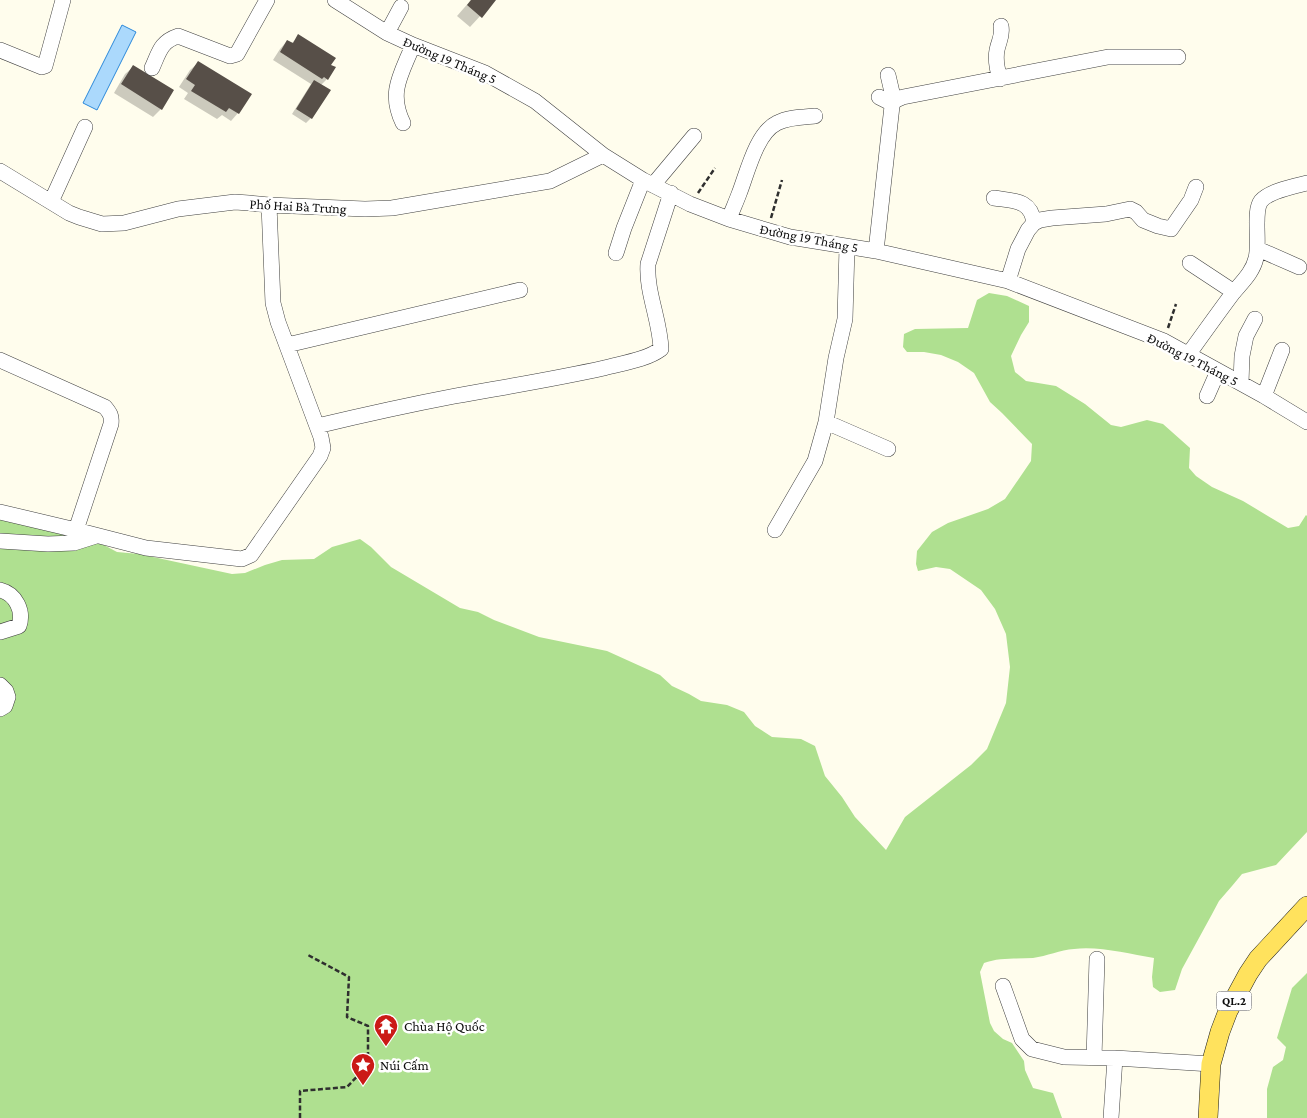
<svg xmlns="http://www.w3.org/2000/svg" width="1307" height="1118" viewBox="0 0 1307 1118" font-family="'Crimson Pro',serif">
  <rect width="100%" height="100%" fill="#fffded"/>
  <path fill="#afe090" d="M989,293L1007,296L1029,306V322L1021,335L1011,356L1015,372L1026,381L1056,386L1085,404L1111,425L1121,427L1147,420L1163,424L1190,448L1189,468L1196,476L1212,487L1243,501L1288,528L1299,526L1306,515L1307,516V832L1276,865L1242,874L1232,886L1219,901L1211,916L1182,969L1175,990L1160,992L1153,987L1152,977L1154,958C1128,954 1100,946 1074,949C1060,950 1047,956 1033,958C1017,959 999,957 984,963L980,972L990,1023L994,1031L1003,1039L1012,1043L1024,1061L1025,1070L1033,1088L1053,1093L1062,1118H0V519L102,544L117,552L139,554L232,574L245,573L265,565L282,560L314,559L332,547L360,539L371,547L391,567L460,608L478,612L494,620L539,637L607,651L660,675L672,686L689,694L701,701L727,705L744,712L755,726L772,737L801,739L815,746L825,776L842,797L855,817L886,850L905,817L971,765L987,749L1006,703L1010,667L1006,634L995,609L981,590L950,569L936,567L918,571L916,564L917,551L932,532L948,523L988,509L1005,499L1031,461L1032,444L1002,413L990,402L974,373L958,362L941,355L924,352H907L903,347L904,334L915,329L968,328L977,300Z
    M1307,973V1118H1267V1089L1273,1067L1283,1060L1286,1047L1277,1038L1292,988Z"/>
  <path fill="#abd9fc" stroke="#2b89db" d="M122,25L136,32L97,110L83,103Z"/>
  <path fill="#0003" d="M471,0H495L470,27L457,16Z
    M299,36L330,65L327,79L321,85L329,90L311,118L306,123L292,114L311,84L273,60L280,49L287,41L291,44Z
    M198,63L238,113L231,121L222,115L217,119L184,99L188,93L179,87L190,70Z
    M133,67L161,109L153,117L114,93L125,74Z"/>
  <path fill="#574f48" d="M471,0H496L482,18L467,5Z
    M298,34L336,58L331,65L336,67L328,80L324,77L322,79L280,52L287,40L293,43Z
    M198,61L252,94L239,114L229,108L226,112L191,91L195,85L186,79Z
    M133,65L174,90L162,110L121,84Z
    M314,80L331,90L312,119L296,109Z"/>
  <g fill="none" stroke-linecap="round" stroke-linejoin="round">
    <g stroke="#404040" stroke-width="16">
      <path id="minor" d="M335,0L387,33L413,45L485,73L535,101L603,155L643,180L690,204L729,219L790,237L876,251L1008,281L1164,341L1264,396L1307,422
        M387,33L401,7
        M0,50L42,67L45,66L63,0
        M152,68C159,53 160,42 178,36L230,56L237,54L267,0
        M888,75L894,101
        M1000,79C997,69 995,60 997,50C999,40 1003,36 1001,26
        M879,97L889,102L892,106
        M403,123C388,92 401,75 413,45
        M0,171L69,213L79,217L102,224L124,223L178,209L235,202L249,203L269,205L365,209L392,208L550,181L603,155
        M653,185L694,136
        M994,198C1013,201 1031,199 1034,223
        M51,202L85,127
        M729,219C732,211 736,202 739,194C747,174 756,133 777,123C788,117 803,117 815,116
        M1258,249L1299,267
        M876,251L892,106L894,101L903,97L1108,57H1178
        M616,253L624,228L643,180
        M1190,263L1234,292
        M1008,281L1018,249L1028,230L1034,223L1040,220L1052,218L1106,214L1130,209L1136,212L1143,220L1158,226L1171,229L1191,200L1196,187
        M287,345L520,290
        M1188,355C1203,334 1218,313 1233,293C1242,282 1253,272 1256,258C1260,243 1253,211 1261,201C1269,191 1295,186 1307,183
        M0,360L105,407C110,413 112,416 111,424L76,530
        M1241,383L1242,356L1246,336L1255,319
        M1207,396L1218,371
        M1264,396L1282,350
        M826,422L888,449
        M317,426C363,415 408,405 455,396C505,387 555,379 604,368C623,363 646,360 661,349C660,320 646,292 648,264L671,193
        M0,512L76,530L146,548L242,559L251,555L320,456L323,448L321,437L278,322L273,303L269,205
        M775,530L815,461L826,422L836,358L845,319L847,247
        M0,541L48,544L74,543L96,536
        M0,590C16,594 24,611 19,626L0,632
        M0,685L6,691L8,697L5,706L0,709
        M1003,986L1022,1039L1032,1049L1064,1057L1115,1058L1211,1064
        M1094,1058L1097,959
        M1111,1118L1115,1058"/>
    </g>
    <g stroke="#1e1e1e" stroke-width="20">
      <path id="major" d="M1208,1118L1211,1064L1220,1032L1228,1011L1248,974L1258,959L1307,906"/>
    </g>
    <path stroke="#2f2f2f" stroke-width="2.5" stroke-dasharray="5 2.5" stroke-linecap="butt" d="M698,193L715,168
      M771,218L782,180
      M1168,328L1176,304
      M300,1118V1091L347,1087L368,1065V1026L347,1017L349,977L308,955"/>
    <use href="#minor" stroke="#fff" stroke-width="15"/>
    <use href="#major" stroke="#ffe25d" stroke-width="19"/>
  </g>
  <defs>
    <g id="temple-pin" transform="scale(1.25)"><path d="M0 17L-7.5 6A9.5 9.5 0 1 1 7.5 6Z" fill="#cb1a17" stroke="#fff"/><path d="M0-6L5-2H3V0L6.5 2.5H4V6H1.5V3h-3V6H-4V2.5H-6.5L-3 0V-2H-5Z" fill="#fff"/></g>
    <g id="sight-pin" transform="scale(1.25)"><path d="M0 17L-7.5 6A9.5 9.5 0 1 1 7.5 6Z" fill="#cb1a17" stroke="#fff"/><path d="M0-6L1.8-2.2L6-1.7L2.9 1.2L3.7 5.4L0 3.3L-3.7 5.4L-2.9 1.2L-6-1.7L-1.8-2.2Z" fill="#fff"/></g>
  </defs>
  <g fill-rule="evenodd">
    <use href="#temple-pin" x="386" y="1026"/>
    <use href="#sight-pin" x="363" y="1065"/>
  </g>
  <g text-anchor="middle" stroke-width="5" stroke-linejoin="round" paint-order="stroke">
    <rect fill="#fff" stroke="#565656" stroke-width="1" x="1216.5" y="991.5" width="35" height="19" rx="4"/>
    <g font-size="12" font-weight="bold" fill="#0d0d0d">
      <text x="1234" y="1005">QL.2</text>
    </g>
    <g font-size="14" fill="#0d0d0d" stroke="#fff">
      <text transform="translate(450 60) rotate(23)" y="5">Đường 19 Tháng 5</text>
      <text transform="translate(298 206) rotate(3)" y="5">Phố Hai Bà Trưng</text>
      <text transform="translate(809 238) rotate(11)" y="5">Đường 19 Tháng 5</text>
      <text transform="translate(1193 359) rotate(27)" y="5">Đường 19 Tháng 5</text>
    </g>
    <g font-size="14" fill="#0d0d0d" stroke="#fff" text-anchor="start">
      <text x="404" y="1031">Chùa Hộ Quốc</text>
      <text x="380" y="1070">Núi Cấm</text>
    </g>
  </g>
</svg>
